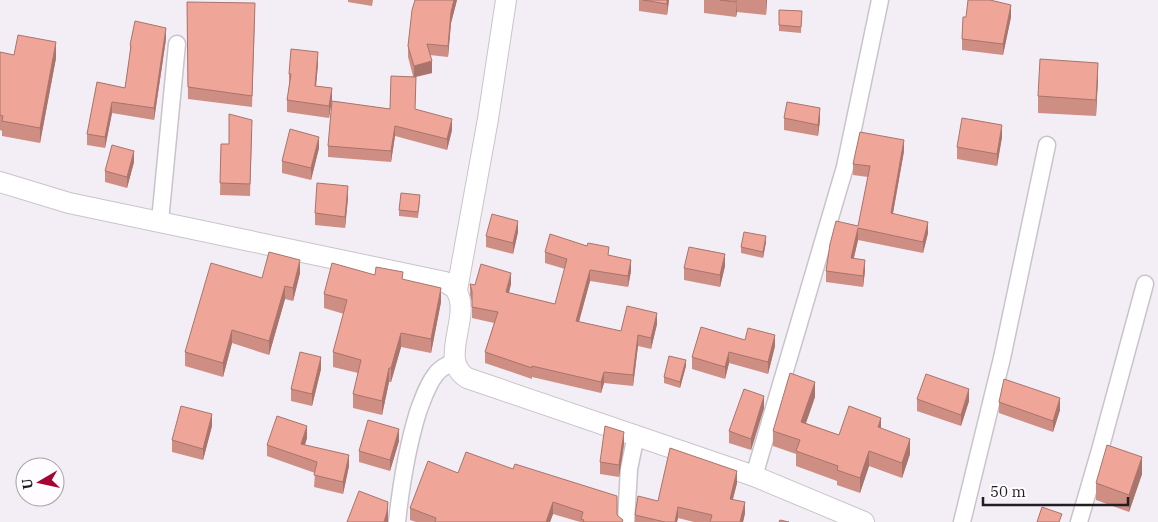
<svg xmlns="http://www.w3.org/2000/svg" width="1158" height="522" viewBox="0 0 1158 522" font-family="'IBM Plex Serif',serif">
  <rect width="100%" height="100%" fill="#f3edf5"/>
  <g fill="none" stroke-linecap="round" stroke-linejoin="round">
    <g stroke="#c9c4cb" stroke-width="19">
      <path id="minor" d="M160,221L177,44
        M754,476L845,167L880,0
        M397,522C401,485 407,448 418,412C423,399 427,385 436,374C441,367 448,365 455,361
        M626,522L629,469L636,435
        M962,522L1002,358L1047,145
        M1079,522L1100,450L1145,284"/>
    </g>
    <g stroke="#c9c4cb" stroke-width="22">
      <path id="tertiary" d="M0,182L69,203L445,282C449,285 455,287 457,292C471,318 438,360 467,378L754,476L864,522
        M457,290L488,119L506,0"/>
    </g>
    <use href="#minor" stroke="#fff" stroke-width="16"/>
    <use href="#tertiary" stroke="#fff" stroke-width="20"/>
  </g>
  <path fill="#ce8e84" d="M348,0H373L372,6L348,2Z
    M415,0H457L451,23L448,57L430,55L432,73L416,77L415,109L452,130L447,150L395,136L391,162L328,157V146L390,109L413,76L408,57V46Z
    M639,0H669L667,15L639,11Z
    M704,0H767L766,15L737,12L736,17L704,13Z
    M991,1L1011,17L1003,55L962,50V39L966,17Z
    M187,2L255,15L252,107L188,99Z
    M779,10L802,11L801,33L779,31Z
    M166,39L154,120L112,113L105,148L87,145V134L97,82L125,88L130,54V45Z
    M0,52L14,55L56,58L40,143L2,136V131L0,130Z
    M318,64L316,86L332,99L329,118L287,112V100L289,86V74Z
    M1098,79L1096,116L1038,113V96Z
    M784,118L820,120L818,136L784,130Z
    M252,132L250,196L220,195L221,144H229Z
    M1002,137L997,166L957,159V147Z
    M319,148L311,180L282,173V161Z
    M904,151L893,213L928,233L923,253L858,240L854,258L865,271L863,287L826,282V271L858,226L868,177L853,175V164Z
    M134,162L127,188L105,182V171Z
    M348,198L345,228L315,225V213Z
    M420,201L418,218L399,216V210Z
    M518,232L513,254L486,247V236Z
    M766,242L763,258L741,253V247Z
    M545,252L609,255L631,271L628,287L590,281L579,322L621,331L657,324L651,349L638,346L633,386L604,383L601,393L532,377V379L485,363V352L494,323L472,318V301L470,295V284L475,285L511,284L509,293L555,304L565,269L545,263Z
    M725,266L720,287L684,280V268Z
    M300,273L293,301L285,299L269,355L232,343L223,377L185,366V352L262,278Z
    M375,275L403,280L441,302L431,353L401,347L391,382H389L382,415L353,408V394L358,373L333,367V352L344,314L324,308V294Z
    M745,340L775,346L768,374L729,363L725,379L692,369V357Z
    M686,366L680,388L664,383V377Z
    M321,369L312,406L291,401V389Z
    M815,397L806,423L839,435L881,429L910,454L902,478L869,466L860,493L837,485V481L796,466V454L773,446V431Z
    M917,399L969,401L961,426L917,411Z
    M999,402L1060,410L1053,432L999,413Z
    M764,408L751,450L729,443V431Z
    M212,426L203,460L172,452V440Z
    M307,438L305,445L349,466L343,494L314,487L315,473L267,456V445Z
    M399,441L390,471L359,462V451Z
    M624,444L619,477L600,474V462Z
    M458,473L617,515L623,522H580L553,514L550,522H416L410,520V508Z
    M1142,474L1129,512L1096,500V483Z
    M737,483L733,499L745,513L743,522H694L678,518L677,522H635V515L658,501Z"/>
  <path fill="#a8746b" d="M454,0H457L451,23L448,57V46L451,12Z
    M667,0H669L667,15Z
    M736,0L737,12L736,17Z
    M766,0H767L766,15Z
    M1011,5V17L1003,55V44Z
    M166,28V39L154,120V108Z
    M56,42V58L40,143V128Z
    M318,52V64L315,97V86Z
    M432,61V73L414,77V66Z
    M1098,63V79L1096,116V100Z
    M332,88V99L329,118V106Z
    M112,102V113L105,148V137Z
    M820,108V120L818,136V125Z
    M452,119V130L447,150V139Z
    M1002,125V137L997,166V154Z
    M395,126V136L391,162V151Z
    M319,137V148L311,180V168Z
    M904,140V151L891,224V213Z
    M134,151V162L127,188V177Z
    M348,186V198L345,228V217Z
    M518,221V232L513,254V243Z
    M928,222V233L923,253V242Z
    M858,228V240L851,269V258Z
    M766,236V242L763,258V252Z
    M725,254V266L720,287V275Z
    M300,260V273L293,301V288Z
    M631,260V271L628,287V276Z
    M865,260V271L863,287V276Z
    M590,270V281L576,332V321Z
    M511,273V284L506,303V292Z
    M285,286V299L269,355V341Z
    M441,288V302L431,353V339Z
    M657,313V324L651,349V338Z
    M232,330V343L223,377V363Z
    M401,333V347L391,382V368Z
    M638,335V346L633,386V375Z
    M775,335V346L768,374V362Z
    M729,352V363L725,379V367Z
    M321,357V369L312,406V394Z
    M686,360V366L680,388V382Z
    M389,368V382L382,415V401Z
    M604,372V383L601,393V382Z
    M815,382V397L801,437V422Z
    M969,389V401L961,426V415Z
    M764,396V408L751,450V439Z
    M1060,398V410L1053,432V421Z
    M212,414V426L203,460V449Z
    M881,418V433L878,427Z
    M307,426V438L301,456V444Z
    M399,429V441L390,471V460Z
    M624,432V444L619,477V465Z
    M910,439V454L902,478V463Z
    M869,451V466L860,493V478Z
    M349,455V466L343,494V482Z
    M1142,457V474L1129,512V495Z
    M737,471V483L730,510V499Z
    M388,502V522H384Z
    M553,502V514L550,522H546Z
    M745,502V513L743,522H740Z
    M678,507V518L677,522H675Z"/>
  <path fill="#f0a599" stroke="#a8746b" d="M415,0H454L451,12L448,46L427,44L432,61L414,66L408,46L412,10Z
    M643,0H667V4Z
    M720,0H736V2Z
    M968,0H990L1011,5L1003,44L962,39L963,17H966Z
    M187,2L255,3L252,96L188,87Z
    M779,10L802,11L801,27L779,25Z
    M135,21L166,28L154,108L112,102L105,137L87,134L97,82L125,88L131,46L130,45Z
    M18,35L56,42L40,128L2,121L3,116L0,115V52L14,55Z
    M291,49L318,52L315,86L332,88L329,106L287,100L291,74H289Z
    M1040,59L1098,63L1096,100L1038,96Z
    M391,76L416,77L415,109L452,119L447,139L395,126L391,151L328,146L332,101L390,109Z
    M787,102L820,108L818,125L784,118Z
    M229,114L252,120L250,184L220,183L221,144H229Z
    M962,118L1002,125L997,154L957,147Z
    M290,129L319,137L311,168L282,161Z
    M860,132L904,140L891,213L928,222L923,242L858,228L851,258L865,260L863,276L826,271L830,244L836,221L858,226L870,166L853,164Z
    M112,145L134,151L127,177L105,171Z
    M317,183L348,186L345,217L315,213Z
    M401,193L420,195L418,212L399,210Z
    M492,214L518,221L513,243L486,236Z
    M744,232L766,236L763,252L741,247Z
    M550,234L587,246L588,243L609,247L608,255L631,260L628,276L590,270L576,321L621,331L627,306L657,313L651,338L638,335L633,375L604,372L601,382L532,366V368L485,352L498,312L472,307V291L470,284L475,285L481,264L511,273L506,292L555,304L567,259L545,252Z
    M689,247L725,254L720,275L684,268Z
    M269,252L300,260L293,288L285,286L269,341L232,330L223,363L185,352L211,263L262,278Z
    M332,263L375,275L376,267L403,272L402,279L441,288L431,339L401,333L391,368H389L382,401L353,394L361,360L333,352L347,300L324,294Z
    M701,327L745,340L748,328L775,335L768,362L729,352L725,367L692,357Z
    M300,352L321,357L312,394L291,389Z
    M669,356L686,360L680,382L664,377Z
    M790,373L815,382L801,422L839,435L849,406L881,418L878,427L910,439L902,463L869,451L860,478L837,470L838,466L796,451L800,440L773,431Z
    M926,374L969,389L961,415L917,399Z
    M1004,379L1060,398L1053,421L999,402Z
    M744,389L764,396L751,439L729,431Z
    M181,406L212,414L203,449L172,440Z
    M277,416L307,426L301,444L349,455L343,482L314,475L317,462L267,445Z
    M368,420L399,429L390,460L359,451Z
    M605,426L624,432L619,465L600,462Z
    M1107,445L1142,457L1129,495L1096,483Z
    M670,448L737,471L730,499L745,502L740,522H710L712,515L678,507L675,522H665L635,515L638,496L658,501Z
    M466,452L513,469L515,464L617,496V515L623,520L622,522H583L584,520L581,519L583,512L553,502L546,522H435L436,518L410,508L428,461L458,473Z
    M359,491L388,502L387,512L384,522H347Z
    M1042,507L1062,514L1059,522H1037Z
    M780,520L789,522H779Z"/>
  <g transform="translate(40 482) rotate(261)"><circle r="24" fill="#fefcff" stroke="#a5a3a6"/>
  <path d="M0-4L9 19L0 12L-9 19Z" fill="#a40631"/>
  <text y="-8" font-size="14" font-weight="bold" text-anchor="middle" fill="#201e21">U</text>
  </g>
  <path d="M983 497v8h145v-8" fill="none" stroke="#201e21" stroke-width="2.5"/>
  <text x="990" y="497" font-size="15" fill="#201e21" stroke="#fefcff" stroke-width="4" paint-order="stroke">50 m</text>
</svg>
